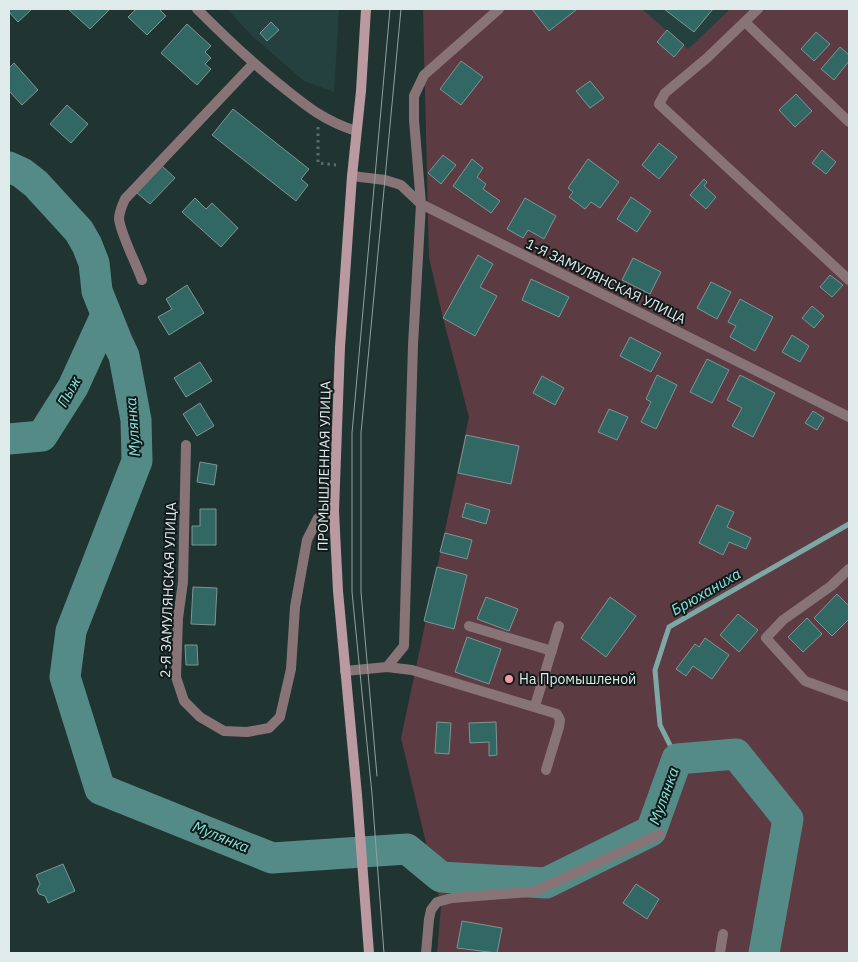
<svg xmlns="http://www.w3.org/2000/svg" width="858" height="962" viewBox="0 0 858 962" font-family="'IBM Plex Sans',sans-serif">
  <rect width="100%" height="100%" fill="#203432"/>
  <path fill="#25413f" d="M227,9H339L334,92L304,81L252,36Z
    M642,9H730L688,49Z"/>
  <path fill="#5d3b42" d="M423,9H642L688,49L730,9H849V953H437L441,906L401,738L469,417L443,318L429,258Z"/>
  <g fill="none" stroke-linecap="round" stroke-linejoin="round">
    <path stroke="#7ea8a5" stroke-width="5" d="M677,759L660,725L655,670L669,627L849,524"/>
    <path stroke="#558b87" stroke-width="31" d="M9,167L22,173L36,184L79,231L87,245L94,263L97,291L117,341L124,356L136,420L137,461L71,631L65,677L100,789L272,858L407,849L441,877L546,883L651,831L677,759L736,754L788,819L764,953
      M9,439L42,436L73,387L106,315"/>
  </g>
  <path fill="#316864" stroke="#7e9593" d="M9,9H32L18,22L9,12Z
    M68,9H110L90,29Z
    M136,9H159L166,16L147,35L128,17Z
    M532,9H576V10L549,31Z
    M664,9H713L694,32Z
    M271,22L279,30L267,41L260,33Z
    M187,24L211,46L205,52L211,58L205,64L211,69L197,85L161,53Z
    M667,30L684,45L674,57L657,42Z
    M816,32L830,44L814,61L801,49Z
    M840,47L849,55V61L834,80L821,69Z
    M461,61L483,77L461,105L440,89Z
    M14,63L38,90L22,105L9,91V68Z
    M590,81L604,98L590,108L576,91Z
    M796,94L812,111L795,127L779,110Z
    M67,105L88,124L71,143L50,124Z
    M233,109L309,169L301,179L308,185L296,201L212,135Z
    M659,143L677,157L659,179L642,165Z
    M822,150L836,162L826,174L812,163Z
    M443,155L456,165L441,184L428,173Z
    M472,159L483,168L477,177L486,184L483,189L500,201L491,213L453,186Z
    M588,159L619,182L600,208L591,202L585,209L569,197L573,192L568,188Z
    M162,166L175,178L150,204L137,193Z
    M704,179L707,182L704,186L716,197L706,209L690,195Z
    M631,197L651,211L637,232L617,219Z
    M195,198L206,209L212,203L238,228L221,247L182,212Z
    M525,198L556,216L544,239L528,230L523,238L507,229Z
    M478,255L493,264L480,287L497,296L475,336L443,318Z
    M633,258L661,272L650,294L622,280Z
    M830,275L843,285L832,297L820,287Z
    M531,279L569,297L559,317L522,300Z
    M711,282L731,292L717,319L697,308Z
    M187,285L204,313L169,335L158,317L172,309L166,299Z
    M740,299L773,317L755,351L730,337L736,326L728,322Z
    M812,306L824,316L814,328L802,318Z
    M792,335L809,346L800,362L782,352Z
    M630,337L661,353L651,372L620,356Z
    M707,359L729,370L712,403L690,392Z
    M200,362L212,381L186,397L174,378Z
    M657,375L677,385L656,429L641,422L651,402L646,399Z
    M740,375L775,393L753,437L732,426L742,408L727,400Z
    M542,376L564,388L555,405L533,393Z
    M200,403L214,426L197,436L183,414Z
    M609,409L628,417L617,440L598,432Z
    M813,411L824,418L817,430L805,423Z
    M466,435L519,446L511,484L458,473Z
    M200,462L217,465L214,485L197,482Z
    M466,503L490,510L486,524L462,517Z
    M717,505L734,512L727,527L751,538L746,549L729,542L723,555L699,543Z
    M200,509H216V545H192V526H200Z
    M445,533L472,540L467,559L440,552Z
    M437,567L467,575L454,629L424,621Z
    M193,587L217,588L215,625L191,624Z
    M837,594L849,606V619L832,636L814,618Z
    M486,597L518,609L509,631L477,619Z
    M610,597L636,616L606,657L581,638Z
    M738,614L758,630L739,652L720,635Z
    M807,618L822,634L803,652L788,637Z
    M467,637L501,649L489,684L455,672Z
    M705,638L729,655L712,679L693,666L686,676L676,669L695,644L699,647Z
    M185,645H197L198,665H186Z
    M437,722L451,723L449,754L435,753Z
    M496,722L497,755L489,756V742L470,743L469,723Z
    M63,864L75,891L48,903L45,896L39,894L37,890L40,884L36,875Z
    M636,884L659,899L647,919L623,903Z
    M462,921L502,928L497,953L457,948Z"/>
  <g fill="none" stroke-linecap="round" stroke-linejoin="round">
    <path stroke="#5b6c6b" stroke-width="3" stroke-dasharray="2.5 4" stroke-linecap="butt" d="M318,127V163L336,165"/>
    <path stroke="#887477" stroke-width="10" d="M758,9L707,58L665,93L659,104L849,280
      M745,22L849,122
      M186,445L183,582L178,618L176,677L184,701L200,717L224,731L247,732L269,728L280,717L291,669L295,607L307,540L318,518L334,511
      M849,569L831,586L783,620L766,638L805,681L849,697
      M469,626L552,651
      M387,667L412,670L557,714L560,720L559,727L546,770
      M345,671L387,667L404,646L413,345L421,204L414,120V96L424,75L499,9
      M535,706L559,626
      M426,953L429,919L431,910L437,902L452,898L529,892L540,889L660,834"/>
    <path stroke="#887477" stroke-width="10" d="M197,9C225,37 253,64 284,88C309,108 325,121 356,131
      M352,176L385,180L401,185L421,204L849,417
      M142,280C136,263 121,235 119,219C119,212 122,206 125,199L253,64
      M720,953L723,934"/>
    <path stroke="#ba9aa0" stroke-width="10" d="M366,9L361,91L352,176L340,347L334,511L338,591L357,795L369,953"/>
    <path stroke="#91a19f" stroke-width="1" d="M377,776L361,592V433L401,9
      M384,953L372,794L352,592V433L390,9"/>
  </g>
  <circle fill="#f29aac" stroke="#111919" stroke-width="2" cx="509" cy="679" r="5"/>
  <g text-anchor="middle" stroke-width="4" stroke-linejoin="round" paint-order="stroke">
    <g font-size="14" fill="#dfebea" stroke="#111919">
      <text transform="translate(606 281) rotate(26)" y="5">1-Я ЗАМУЛЯНСКАЯ УЛИЦА</text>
      <text transform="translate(324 466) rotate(-89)" y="5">ПРОМЫШЛЕННАЯ УЛИЦА</text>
      <text transform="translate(168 590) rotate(-88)" y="5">2-Я ЗАМУЛЯНСКАЯ УЛИЦА</text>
    </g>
    <g font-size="14" fill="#dfebea" stroke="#111919" text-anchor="start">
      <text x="519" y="684">На Промышленой</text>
    </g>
    <g font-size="15" font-style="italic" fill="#88e3dd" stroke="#111919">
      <text transform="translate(69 392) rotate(-61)" y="5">Пыж</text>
      <text transform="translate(133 427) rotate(-94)" y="5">Мулянка</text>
      <text transform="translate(706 592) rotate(-30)" y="5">Брюханиха</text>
      <text transform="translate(664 796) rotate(-70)" y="5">Мулянка</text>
      <text transform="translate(221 837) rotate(22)" y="5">Мулянка</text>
    </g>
  </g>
  <rect width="858" height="962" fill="none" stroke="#dfebea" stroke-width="20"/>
</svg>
